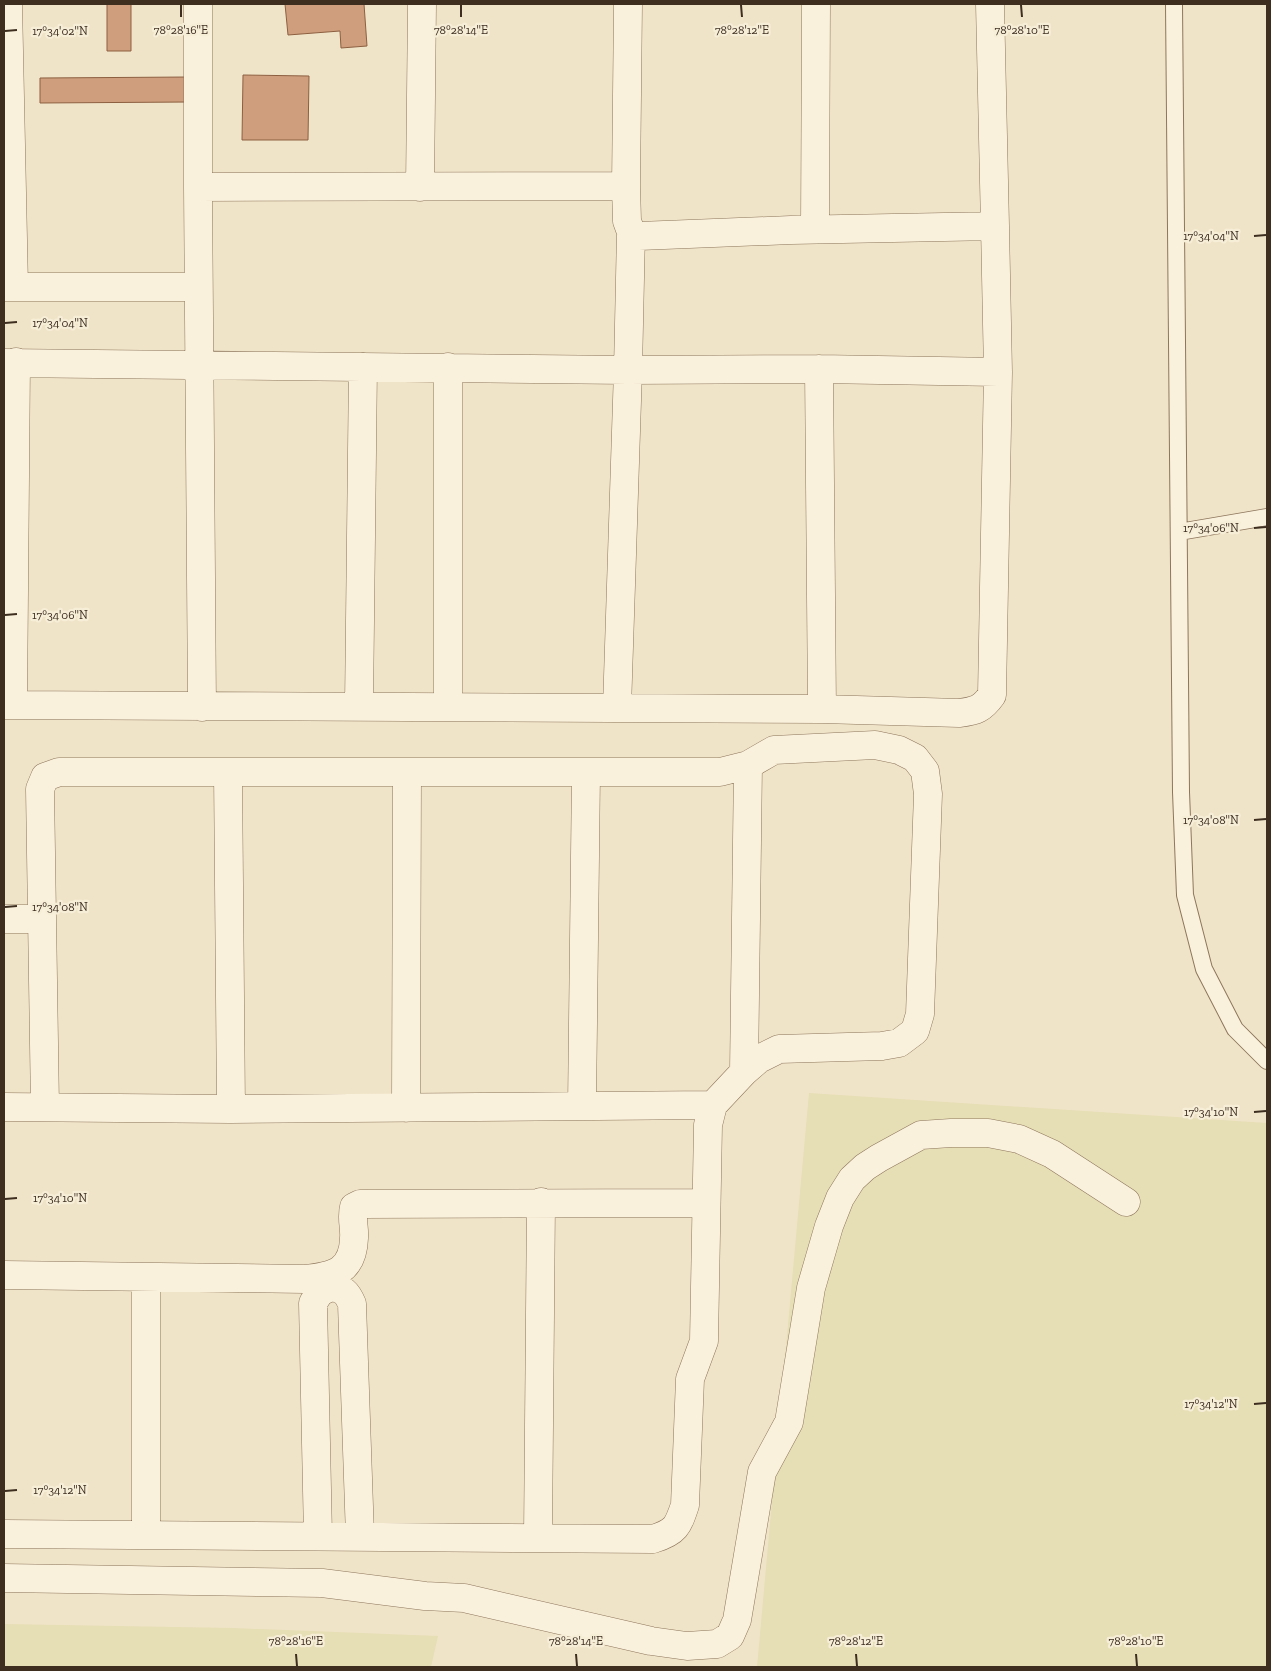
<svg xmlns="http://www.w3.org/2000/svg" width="1271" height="1671" viewBox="0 0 1271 1671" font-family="'Zilla Slab',serif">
  <rect width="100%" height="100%" fill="#f0e4c8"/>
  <path fill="#e6deb5" d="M809,1093L1267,1123V1667H757Z
    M4,1624L233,1628L438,1636L431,1667H4Z"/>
  <path fill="#cf9f7d" stroke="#8d5f41" d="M107,4H131V51H107Z
    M285,4H364L367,46L341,48L340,31L288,35Z
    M243,75L309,76L308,140H242Z
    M188,77V102L40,103V78Z"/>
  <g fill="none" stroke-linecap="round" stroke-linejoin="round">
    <g stroke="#8d765c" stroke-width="18">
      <path id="lane" d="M1174,4L1181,792L1185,895L1204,969L1235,1029L1267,1061
        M1179,532L1267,517"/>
    </g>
    <g stroke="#8d765c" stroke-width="29">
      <path id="street" d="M8,4L14,287
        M198,4V187
        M990,4L995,226
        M420,187L422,4
        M815,229L816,4
        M631,232L639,236L791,230L995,226L998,372
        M4,287H198
        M4,363L628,370L819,369L998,372L992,695C982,709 976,711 959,713L822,709L4,705
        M819,369L822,709
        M13,705L16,362
        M359,706L363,367
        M202,707L198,187L626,186
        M448,707V367
        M617,708L628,370L631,232L627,221L626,186L628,4
        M228,772L231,1109
        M4,919H42
        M744,1072L748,765
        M582,1106L586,773
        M4,1107L231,1109L713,1105
        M406,1108L407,773
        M4,1275L305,1279C333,1276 353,1272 354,1238C355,1228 351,1218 354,1207L360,1204L706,1203
        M146,1277V1535
        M331,1287C343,1289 347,1292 352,1304L360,1536
        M4,1534L653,1539C676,1532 678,1526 685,1505L690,1379L704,1341L708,1125L713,1105L744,1072L759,1059L779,1049L882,1046L899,1043L915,1031L920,1014L928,794L925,771L915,758L899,750L875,745L774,750L748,765L720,772H59L45,777L40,789L45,1107
        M318,1536L313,1303L320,1292L331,1287L330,1275
        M538,1537L541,1202
        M4,1578L322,1583L425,1596L464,1598L651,1641L687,1646L717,1644L730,1636L737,1620L762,1472L789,1422L811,1288L829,1226L840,1198L852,1179L865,1167L879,1158L921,1135L951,1133H988L1019,1139L1052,1154L1126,1202"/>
    </g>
    <use href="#lane" stroke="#faf1dc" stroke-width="16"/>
    <use href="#street" stroke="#faf1dc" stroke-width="28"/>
  </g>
  <path fill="none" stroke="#3d2e20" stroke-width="2" d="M181,5V17M461,5V17M741,5L742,17M1021,5L1022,17M5,31L17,30M1254,236L1266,235M5,323L17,322M1254,528L1266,527M5,615L17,614M1254,820L1266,819M5,907L17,906M1254,1112L1266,1111M5,1199L17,1198M1254,1404L1266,1403M5,1491L17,1490M296,1654L297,1666M576,1654L577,1666M856,1654L857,1666M1136,1654L1137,1666"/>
  <g font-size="12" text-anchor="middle" fill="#3d2e20" stroke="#f7eed8" stroke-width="4.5" stroke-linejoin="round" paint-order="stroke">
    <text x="181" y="34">78°28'16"E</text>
    <text x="461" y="34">78°28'14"E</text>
    <text x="742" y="34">78°28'12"E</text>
    <text x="1022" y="34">78°28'10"E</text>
    <text x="60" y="35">17°34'02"N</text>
    <text x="1211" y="240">17°34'04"N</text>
    <text x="60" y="327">17°34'04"N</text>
    <text x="1211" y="532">17°34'06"N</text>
    <text x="60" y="619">17°34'06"N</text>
    <text x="1211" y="824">17°34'08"N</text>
    <text x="60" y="911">17°34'08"N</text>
    <text x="1211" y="1116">17°34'10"N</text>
    <text x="60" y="1202">17°34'10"N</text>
    <text x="1211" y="1408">17°34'12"N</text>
    <text x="60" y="1494">17°34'12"N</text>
    <text x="296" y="1645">78°28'16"E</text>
    <text x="576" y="1645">78°28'14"E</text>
    <text x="856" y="1645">78°28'12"E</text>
    <text x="1136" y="1645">78°28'10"E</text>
  </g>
  <rect width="1271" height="1671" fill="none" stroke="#3d2e20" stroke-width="10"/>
</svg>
